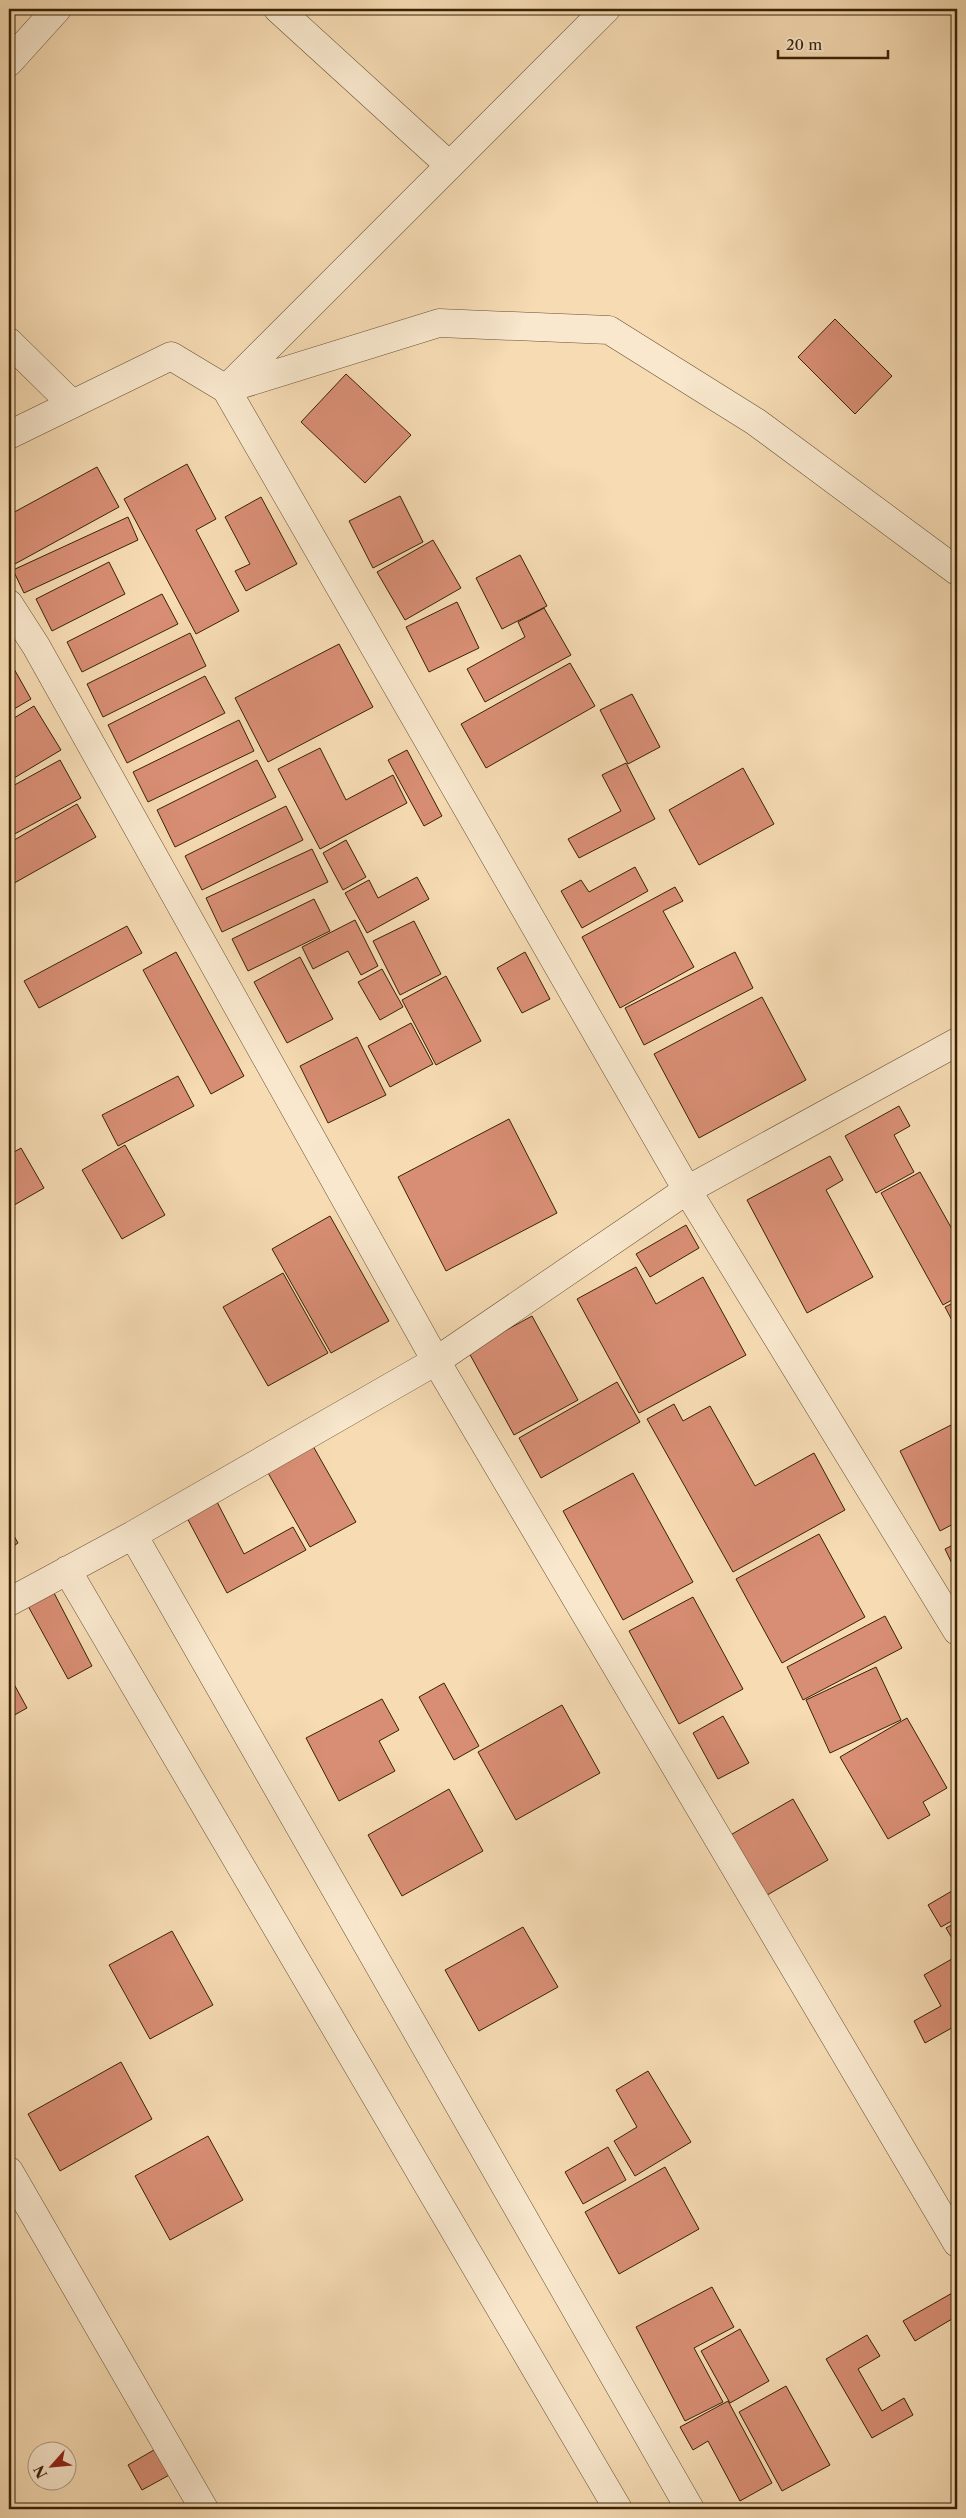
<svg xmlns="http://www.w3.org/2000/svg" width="966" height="2518" viewBox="0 0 966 2518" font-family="'Libre Caslon Text',serif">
  <rect width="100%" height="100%" fill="#f6dbb3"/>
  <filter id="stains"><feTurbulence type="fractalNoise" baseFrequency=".004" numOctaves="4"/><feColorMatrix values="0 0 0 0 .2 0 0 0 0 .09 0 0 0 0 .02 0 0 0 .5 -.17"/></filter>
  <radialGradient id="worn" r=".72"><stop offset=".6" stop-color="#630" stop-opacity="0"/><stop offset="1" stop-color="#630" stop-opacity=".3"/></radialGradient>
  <path fill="#d88e74" stroke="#392207" d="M835,319L892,376L855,414L798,357Z
    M346,374L411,435L365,483L301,422Z
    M187,464L216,519L196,530L239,611L196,634L124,499Z
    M97,467L119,507L13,565L9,558V515Z
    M400,496L423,542L373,568L349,521Z
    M261,497L297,564L246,591L235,571L250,564L225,517Z
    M128,517L138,540L24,593L13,570Z
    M433,540L461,588L405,620L377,572Z
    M520,555L547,606L502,629L476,578Z
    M109,562L125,594L52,631L36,599Z
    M162,594L178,624L82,672L67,642Z
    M457,602L479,648L429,672L406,627Z
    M544,608L571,655L485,702L467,669L525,637L518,622Z
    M190,633L206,666L103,717L87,684Z
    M339,644L373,707L268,762L235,698Z
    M9,660L31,699L9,712Z
    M570,663L595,706L486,768L461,724Z
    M205,676L225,713L127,763L108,725Z
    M632,694L660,747L628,764L600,710Z
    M34,706L61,750L9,781V721Z
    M239,720L254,751L148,802L133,772Z
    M320,748L346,800L393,775L407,803L320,849L278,769Z
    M407,750L442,816L424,826L388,760Z
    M60,760L81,798L9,837V788Z
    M257,760L276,797L175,847L157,810Z
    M626,763L655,819L579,858L568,839L621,811L602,775Z
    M743,768L774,824L699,865L669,810Z
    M77,804L96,837L9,886V843Z
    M286,806L303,840L202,890L185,856Z
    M346,840L366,877L343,890L323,853Z
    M312,849L328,882L222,932L206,898Z
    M635,867L648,891L582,928L561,891L581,880L589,892Z
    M417,877L429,899L367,933L345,893L369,880L378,898Z
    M675,887L683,901L663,911L694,967L620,1008L582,937Z
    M314,899L330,931L248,971L232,939Z
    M355,920L378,966L361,975L348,951L313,969L302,947Z
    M414,921L441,974L400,995L373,941Z
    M127,926L142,953L39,1008L24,981Z
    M176,952L244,1076L211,1094L143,970Z
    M525,952L550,999L522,1013L497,968Z
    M735,952L753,988L644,1045L625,1008Z
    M300,957L333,1019L287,1043L254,982Z
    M382,969L403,1007L380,1020L358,982Z
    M446,976L481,1041L436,1065L402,1000Z
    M762,997L806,1080L699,1138L654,1054Z
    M411,1023L433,1064L390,1087L368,1046Z
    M357,1037L386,1095L328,1123L300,1066Z
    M178,1076L194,1106L118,1146L102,1115Z
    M899,1106L910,1126L894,1135L914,1172L876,1193L845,1136Z
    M509,1119L557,1213L446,1271L398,1177Z
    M125,1145L165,1215L122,1239L82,1170Z
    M21,1148L44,1188L9,1208V1155Z
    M830,1156L843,1180L826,1190L873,1277L807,1313L747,1200Z
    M920,1172L957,1238V1297L943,1305L881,1193Z
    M330,1216L389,1321L331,1353L272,1249Z
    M686,1225L699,1248L650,1277L636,1254Z
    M636,1267L656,1304L703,1277L746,1355L639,1413L577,1299Z
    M283,1273L328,1353L268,1386L223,1307Z
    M957,1301V1330L945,1307Z
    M532,1316L578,1400L514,1435L468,1351Z
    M617,1382L640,1422L541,1478L519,1438Z
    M674,1404L683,1421L710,1406L755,1486L814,1453L845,1510L733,1572L647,1419Z
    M957,1422V1522L940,1531L900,1451Z
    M313,1446L356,1522L310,1547L267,1471Z
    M633,1473L693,1582L623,1620L563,1511Z
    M216,1500L244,1554L293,1527L306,1550L227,1593L186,1516Z
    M9,1527L18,1543L9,1549Z
    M819,1534L865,1617L782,1663L736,1579Z
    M957,1543V1574L945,1549Z
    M54,1593L92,1666L68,1679L28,1606Z
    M693,1597L743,1689L679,1724L629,1631Z
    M885,1616L902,1648L803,1700L787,1667Z
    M876,1667L901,1720L830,1753L806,1700Z
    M9,1675L27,1708L9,1718Z
    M444,1683L479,1746L454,1760L419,1697Z
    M382,1699L399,1730L379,1741L395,1771L339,1801L306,1738Z
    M562,1705L600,1773L516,1820L478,1752Z
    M723,1716L749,1763L718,1779L693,1733Z
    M907,1718L947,1788L923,1802L930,1815L888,1839L840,1757Z
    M449,1789L483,1851L402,1896L368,1835Z
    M793,1799L828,1860L762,1898L727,1837Z
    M957,1888V1918L941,1927L928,1905Z
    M957,1922V1947L946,1928Z
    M523,1927L558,1987L479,2031L445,1970Z
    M172,1931L213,2005L150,2039L109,1965Z
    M957,1956V2025L925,2043L914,2021L941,2006L924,1975Z
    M121,2062L152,2119L60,2171L28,2114Z
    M648,2071L691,2142L635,2176L614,2141L637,2127L616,2090Z
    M208,2136L243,2200L170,2240L135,2176Z
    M608,2147L626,2180L583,2204L565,2172Z
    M665,2167L699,2229L619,2274L585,2212Z
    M712,2287L734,2327L694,2348L723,2402L685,2421L636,2327Z
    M954,2292L957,2297V2316L915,2341L903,2321Z
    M740,2329L769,2381L730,2403L701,2351Z
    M867,2335L880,2356L858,2369L882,2411L904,2398L913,2415L872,2438L826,2359Z
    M786,2386L830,2465L782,2491L739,2412Z
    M728,2401L772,2483L740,2501L708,2441L693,2450L680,2427Z
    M159,2447L173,2473L142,2490L128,2465Z"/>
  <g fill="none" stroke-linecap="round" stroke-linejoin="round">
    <g stroke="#685032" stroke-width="29">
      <path id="minor" d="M278,9L449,165
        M606,9L226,389L687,1190L957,1631
        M9,62L57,9
        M9,342L72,404
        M9,435L171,356L226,389L439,323L609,330L756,422L957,571
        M9,604L36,646L436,1361L957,2243
        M133,1535L690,2509
        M67,1570L618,2509
        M9,1602L133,1535L436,1361L687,1190L957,1042
        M9,2171L204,2509"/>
    </g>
    <use href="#minor" stroke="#f9e8ce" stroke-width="28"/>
  </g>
  <rect width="966" height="2518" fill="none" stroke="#f6dbb3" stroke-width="30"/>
  <rect x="10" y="10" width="946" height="2498" fill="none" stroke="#392207" stroke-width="2.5"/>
  <rect x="15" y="15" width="936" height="2488" fill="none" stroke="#392207"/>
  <g transform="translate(52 2466) rotate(243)"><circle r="24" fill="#f9e8ce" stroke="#ac997e"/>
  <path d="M0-4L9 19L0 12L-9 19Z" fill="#8f2418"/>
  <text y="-8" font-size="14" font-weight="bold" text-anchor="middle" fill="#392207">N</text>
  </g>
  <path d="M778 50v8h110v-8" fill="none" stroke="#392207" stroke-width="2.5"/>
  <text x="786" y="50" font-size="15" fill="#392207" stroke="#f9e8ce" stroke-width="4" paint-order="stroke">20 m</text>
  <rect width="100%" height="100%" filter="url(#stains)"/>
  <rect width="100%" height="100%" fill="url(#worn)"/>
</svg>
